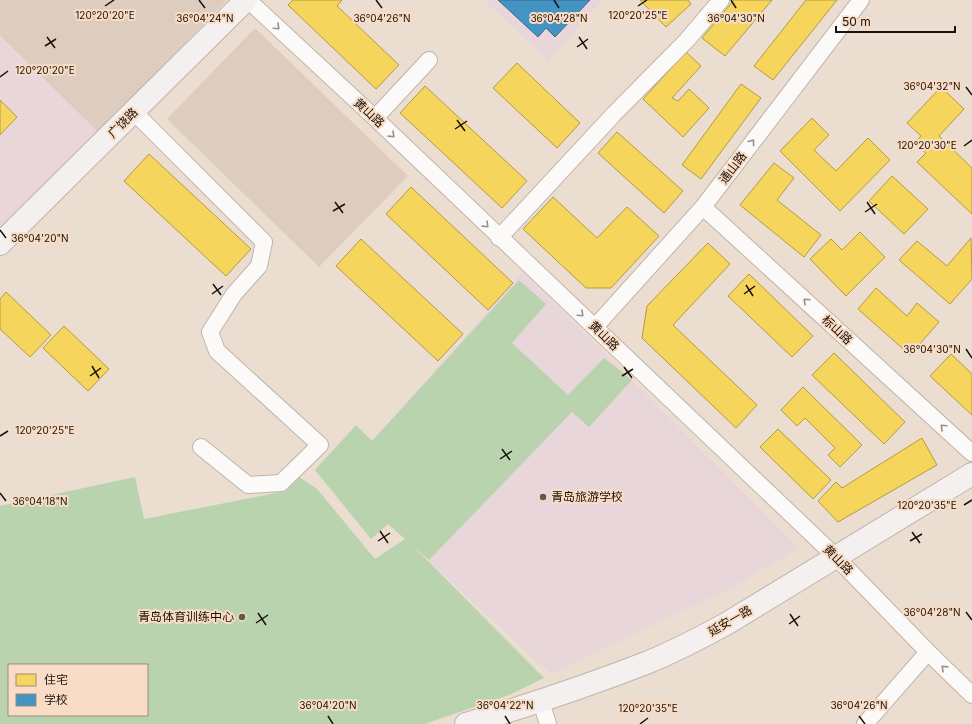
<svg xmlns="http://www.w3.org/2000/svg" width="972" height="724" viewBox="0 0 972 724" font-family="Inter,'Noto Sans SC',sans-serif">
  <rect width="100%" height="100%" fill="#ecddd1"/>
  <path fill="#deccbf" d="M0,0H224L226,1L98,132L0,36Z
    M255,28L408,176L319,267L167,119Z"/>
  <path fill="#e8d6da" d="M484,0H603L548,61Z
    M0,36L98,132L0,227Z
    M523,271L799,548L733,587L551,674L388,524L371,539L356,425L372,441Z"/>
  <path fill="#b8d3ae" fill-rule="evenodd" d="M519,280L546,304L512,343L568,395L604,358L632,380L589,427L572,412L429,560L413,546L544,678L509,695L425,724H0V506L135,477L144,519L286,491L299,477L317,489L375,559L405,539L388,524L371,539L315,470L356,425L372,441ZM9,665H147V715H9Z"/>
  <path fill="#f6d55c" stroke="#b49a43" d="M293,0H342L337,6L399,65L376,89L288,5Z
    M640,0H688L691,4L666,27Z
    M734,0H772L725,56L702,38Z
    M806,0H837L773,80L754,66Z
    M686,52L701,66L672,98L678,101L689,89L709,108L683,137L643,99Z
    M517,63L580,123L557,148L493,88Z
    M741,84L761,98L701,179L682,165Z
    M425,86L527,181L502,208L400,113Z
    M941,87L964,109L939,136L972,168V214L917,162L926,153L914,143L921,136L907,123Z
    M0,100L17,117L0,135Z
    M812,118L829,135L814,150L836,171L868,138L890,160L840,211L780,151Z
    M617,132L683,191L664,213L598,153Z
    M149,154L251,249L226,276L124,181Z
    M774,163L794,178L777,200L821,235L804,257L740,205Z
    M892,176L928,209L904,234L869,201Z
    M411,187L513,283L488,310L386,214Z
    M553,197L597,238L627,207L659,236L611,288H586L523,229Z
    M860,232L885,257L846,296L810,259L831,239L842,250Z
    M971,238L972,279L950,304L899,260L917,241L947,266Z
    M361,239L463,334L438,361L336,266Z
    M708,243L730,264L673,325L757,405L736,428L642,338L647,306Z
    M749,274L813,336L792,357L728,296Z
    M876,288L907,316L917,303L939,322L910,355L858,309Z
    M6,292L51,335L30,357L0,329V299Z
    M64,326L109,369L88,391L43,348Z
    M834,353L905,422L884,444L812,375Z
    M951,354L972,374V415L930,376Z
    M803,387L862,445L840,467L828,455L835,448L805,418L797,426L781,410Z
    M778,429L831,480L813,499L760,447Z
    M922,438L937,465L838,522L818,501L836,482L842,488Z"/>
  <path fill="#4393c3" stroke="#376c8b" d="M498,0H590L555,37L546,28L538,37Z"/>
  <g fill="none" stroke-linecap="round" stroke-linejoin="round">
    <g stroke="#bfb4aa" stroke-width="18">
      <path id="street" d="M248,0L375,118L836,557L928,652L972,695
        M134,112L264,242L259,266L234,294L210,332L217,351L320,445L281,483L248,485L201,447
        M375,118L429,60
        M703,207L972,453
        M499,238L614,114L687,40L721,0
        M595,327L703,207L861,0
        M541,702L548,724
        M865,724L928,652"/>
    </g>
    <g stroke="#bfb4aa" stroke-width="24">
      <path id="secondary" d="M0,244L246,0
        M466,724C527,706 587,686 646,663C674,652 700,638 726,624L972,474"/>
    </g>
    <use href="#street" stroke="#fcfaf8" stroke-width="16"/>
    <use href="#secondary" stroke="#f4f0f0" stroke-width="22"/>
  </g>
  <defs><path id="oneway-chevron" d="M-2-3.5L2.5 0L-2 3.5" fill="none" stroke-width="1.6" stroke-linecap="round" stroke-linejoin="round"/></defs>
  <g stroke="#96918c">
    <use href="#oneway-chevron" transform="translate(277 27) rotate(43)"/>
    <use href="#oneway-chevron" transform="translate(392 135) rotate(44)"/>
    <use href="#oneway-chevron" transform="translate(752 142) rotate(-53)"/>
    <use href="#oneway-chevron" transform="translate(486 225) rotate(44)"/>
    <use href="#oneway-chevron" transform="translate(806 301) rotate(-137)"/>
    <use href="#oneway-chevron" transform="translate(581 314) rotate(43)"/>
    <use href="#oneway-chevron" transform="translate(943 427) rotate(-137)"/>
    <use href="#oneway-chevron" transform="translate(944 668) rotate(-136)"/>
  </g>
  <path fill="none" stroke="#1a1108" stroke-width="1.5" d="M199,0L205,8M376,0L382,8M554,0L559,8M731,0L736,8M105,6L114,0M638,6L647,0M47,37L55,48M579,37L587,49M45,46L56,39M577,47L588,39M0,77L8,71M966,87L972,95M457,120L465,131M455,129L467,121M964,146L972,140M335,202L343,213M867,202L875,214M333,211L345,204M865,212L877,204M0,230L6,238M213,284L221,295M746,285L753,296M212,294L223,286M744,294L755,286M966,349L972,358M92,366L99,378M624,367L632,378M90,376L101,368M622,376L633,369M0,436L8,431M502,449L510,460M500,459L512,451M0,493L6,501M964,505L972,500M380,531L388,543M912,532L920,543M378,541L390,533M910,541L922,534M966,612L972,620M258,613L266,625M790,614L798,626M256,623L268,615M789,624L800,616M328,716L333,724M505,716L510,724M859,716L865,724M640,724L648,718"/>
  <g fill="#64584e" stroke="#f8dcc5" stroke-width="1.5">
    <circle cx="543" cy="497" r="4"/>
    <circle cx="242" cy="617" r="4"/>
  </g>
  <g text-anchor="middle" stroke-width="4" stroke-linejoin="round" paint-order="stroke">
    <g font-size="12" fill="#1a1108" stroke="#f8dcc5">
      <text transform="translate(369 113) rotate(43)" y="4">黄山路</text>
      <text transform="translate(123 123) rotate(-45)" y="4">广饶路</text>
      <text transform="translate(733 168) rotate(-53)" y="4">通山路</text>
      <text transform="translate(837 330) rotate(43)" y="4">标山路</text>
      <text transform="translate(604 336) rotate(44)" y="4">黄山路</text>
      <text transform="translate(838 560) rotate(45)" y="4">黄山路</text>
      <text transform="translate(730 621) rotate(-30)" y="4">延安一路</text>
    </g>
    <g font-size="12" fill="#1a1108" stroke="#f8dcc5" text-anchor="start">
      <text x="551" y="501">青岛旅游学校</text>
      <text x="234" y="621" text-anchor="end">青岛体育训练中心</text>
    </g>
  </g>
  <g font-size="10" text-anchor="middle" fill="#1a1108" stroke="#f8dcc5" stroke-width="4" stroke-linejoin="round" paint-order="stroke">
    <text x="105" y="19">120°20'20"E</text>
    <text x="638" y="19">120°20'25"E</text>
    <text x="559" y="22">36°04'28"N</text>
    <text x="205" y="22">36°04'24"N</text>
    <text x="382" y="22">36°04'26"N</text>
    <text x="736" y="22">36°04'30"N</text>
    <text x="45" y="74">120°20'20"E</text>
    <text x="932" y="90">36°04'32"N</text>
    <text x="927" y="149">120°20'30"E</text>
    <text x="40" y="242">36°04'20"N</text>
    <text x="932" y="353">36°04'30"N</text>
    <text x="45" y="434">120°20'25"E</text>
    <text x="40" y="505">36°04'18"N</text>
    <text x="927" y="509">120°20'35"E</text>
    <text x="932" y="616">36°04'28"N</text>
    <text x="328" y="709">36°04'20"N</text>
    <text x="505" y="709">36°04'22"N</text>
    <text x="859" y="709">36°04'26"N</text>
    <text x="648" y="712">120°20'35"E</text>
  </g>
  <rect x="8" y="664" width="140" height="52" fill="#f8dcc5" stroke="#9f8b79"/>
  <rect x="16" y="674" width="20" height="12" fill="#f6d55c" stroke="#9f8b79"/>
  <text x="44" y="684" font-size="12" fill="#1a1108">住宅</text>
  <rect x="16" y="694" width="20" height="12" fill="#4393c3" stroke="#9f8b79"/>
  <text x="44" y="704" font-size="12" fill="#1a1108">学校</text>
  <path d="M836 26v6h119v-6" fill="none" stroke="#1a1108" stroke-width="2"/>
  <text x="842" y="26" font-size="12" fill="#1a1108" stroke="#f8dcc5" stroke-width="3" paint-order="stroke">50 m</text>
</svg>
